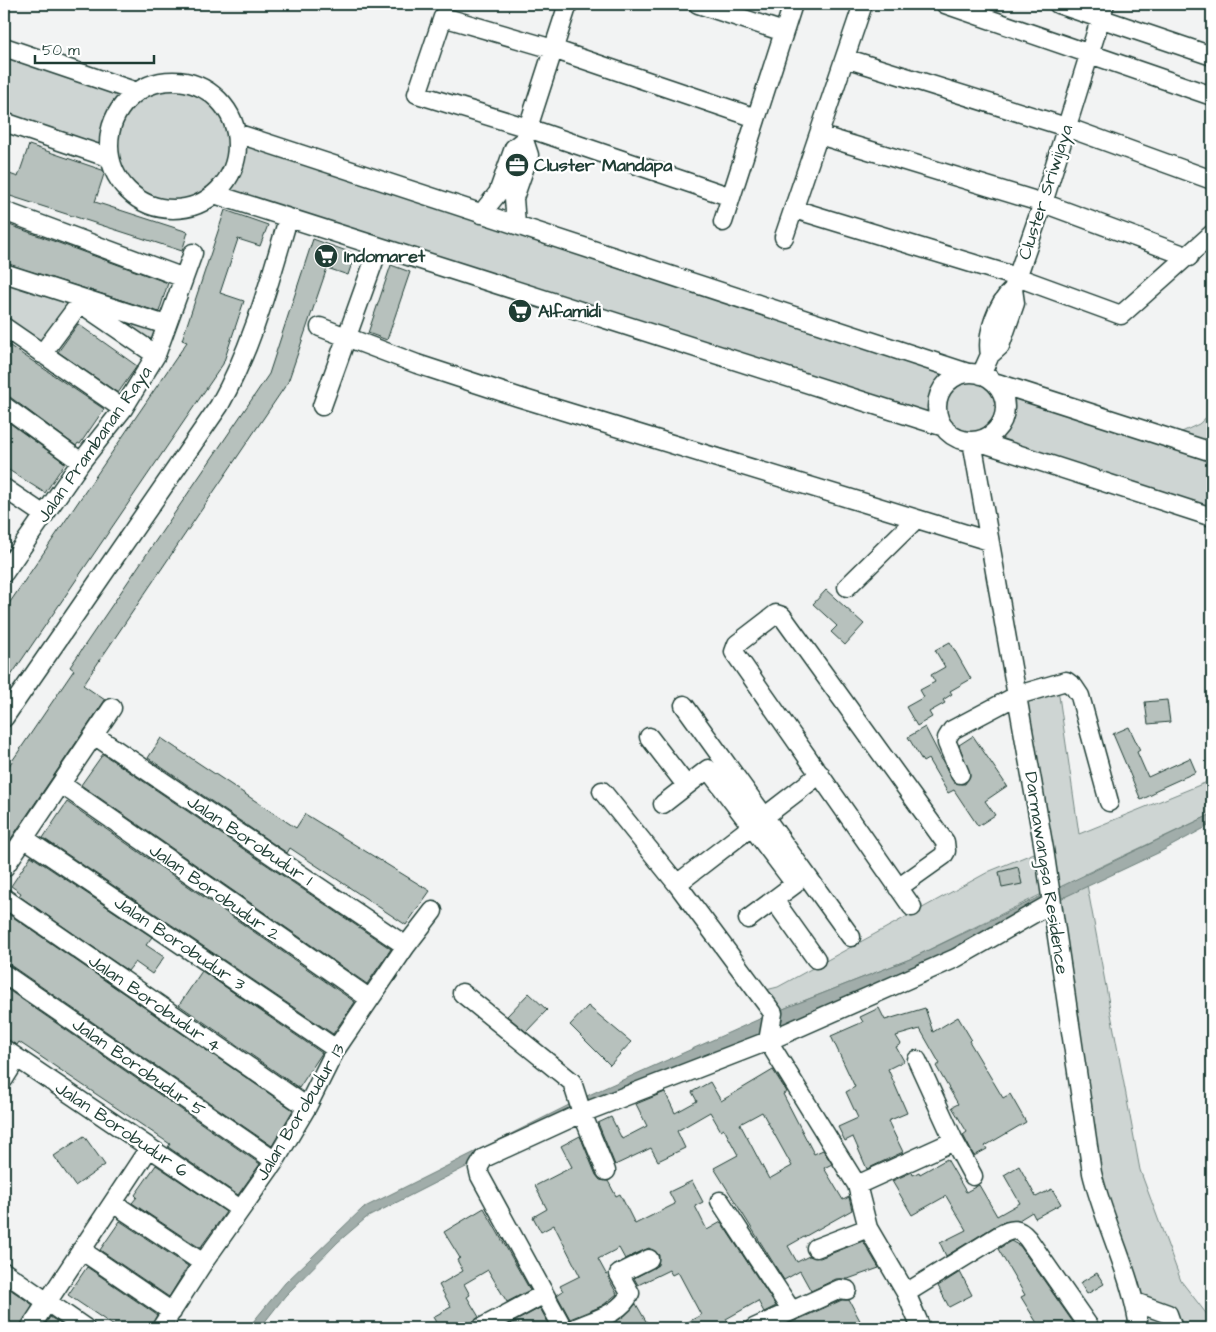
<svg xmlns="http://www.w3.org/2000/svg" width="1216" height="1332" viewBox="0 0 1216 1332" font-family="'Architects Daughter',sans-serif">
  <rect width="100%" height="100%" fill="#f2f3f3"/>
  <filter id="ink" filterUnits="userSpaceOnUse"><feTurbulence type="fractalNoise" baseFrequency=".02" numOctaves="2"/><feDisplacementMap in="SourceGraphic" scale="10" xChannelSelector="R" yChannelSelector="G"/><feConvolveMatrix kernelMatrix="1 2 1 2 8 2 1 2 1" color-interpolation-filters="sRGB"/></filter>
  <g filter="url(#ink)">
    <path fill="#ced5d3" stroke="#768984" d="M4,47L137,92C180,69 222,86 236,133L1169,438L1199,424L1212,412V517L959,438L944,427L215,195C171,223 125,208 110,158L4,122Z
      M4,273L166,325L156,355L81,303L42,354L4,327Z
      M1057,682L1079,834L1212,780V814L1085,874L1140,1170L1181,1281L1212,1321V1328H1139L1100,1207L1050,890L910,959L773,1013L758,992L778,987L990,871L1044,849L1018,698Z"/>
    <path fill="#a1adaa" stroke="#6d807b" d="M1212,814V824L1160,852L1052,903L956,958L582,1113L464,1168L366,1218L338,1242L285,1296L260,1328H248L285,1283L363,1208L591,1094L773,1013L910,959Z"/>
    <path fill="#b7c1bd" stroke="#1f3d34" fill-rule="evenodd" d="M29,145L105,171L95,202L188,232L182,251L4,194V172L18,177Z
      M225,210L268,225L260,246L238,239L220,293L244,301L223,364L4,686V611L187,342L182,340Z
      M4,223L168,283L159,312L4,263Z
      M313,239L355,254L348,275L327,268L288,382L83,685L105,700L4,849V773L74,670L70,667L269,374Z
      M391,265L410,272L387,340L368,333Z
      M78,324L137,366L118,393L58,352Z
      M4,342L104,409L80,444L78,443L76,446L10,397L4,396Z
      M4,419L65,463L45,493L4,467Z
      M826,590L864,624L845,645L831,632L837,626L813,604Z
      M950,642L971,679L950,691L952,694L943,700L945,703L929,712L932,717L917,726L906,707L924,697L920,690L935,682L931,675L945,667L935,650Z
      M1167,700L1170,722L1148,724L1145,702Z
      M925,727L954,783L965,784L970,776L959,745L973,736L1007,786L985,801L995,815L978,826L954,790L948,793L928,759L923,762L908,737Z
      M1129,727L1140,750L1137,752L1148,777L1190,758L1196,772L1154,791L1155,793L1141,800L1113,734Z
      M161,738L296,828L305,814L430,891L406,925L290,848L287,853L148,758Z
      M103,754L391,949L367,984L81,785Z
      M67,802L355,1002L333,1034L43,838Z
      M31,856L152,937L146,945L164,957L152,974L135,962L128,971L19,896L21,893L11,886Z
      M1018,867L1022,884L1002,888L999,872Z
      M7,913L293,1110L272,1146L10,965L4,964V918Z
      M202,971L322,1053L299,1088L179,1005Z
      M4,987L260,1164L238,1195L168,1147L170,1144L19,1042L17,1045L4,1039Z
      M529,993L547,1010L526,1032L507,1016Z
      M588,1006L631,1042L610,1065L570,1025Z
      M879,1008L885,1020L925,1008L933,1032L958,1017L971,1039L969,1041L1003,1098L1010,1094L1026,1122L985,1146L987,1149L974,1156L963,1135L967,1132L952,1107L958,1104L936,1066L940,1064L920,1029L896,1036L901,1044L896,1047L904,1061L888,1069L907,1113L888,1121L903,1152L867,1169L853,1137L845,1141L838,1127L858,1118L846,1092L855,1087L831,1036L863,1022L860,1017Z
      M773,1070L787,1092L783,1094L814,1154L823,1150L832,1164L824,1168L843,1200L849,1197L852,1210L788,1246L797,1262L809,1256L820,1258L863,1241L879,1268L848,1279H836L811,1291L800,1271L784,1280L714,1168L738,1155L724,1129L721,1131L710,1112L677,1131L685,1148L658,1161L651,1148L615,1165L598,1123L611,1117L622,1139L647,1126L636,1104L665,1092L675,1113L697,1101L692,1092L710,1082L721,1101ZM762,1112L792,1166L769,1179L740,1124Z
      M84,1136L105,1165L75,1186L54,1156Z
      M580,1136L596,1175L600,1180L608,1181L616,1196L620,1194L635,1224L675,1204L669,1192L692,1181L703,1202L695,1206L707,1230L721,1222L776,1306L764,1312L758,1301L726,1319L732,1328H677L701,1315L678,1272L672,1275L669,1270L638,1285L634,1278L658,1265L659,1255L649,1248L625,1259L619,1248L598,1259L617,1294L602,1306L570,1319L557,1295L563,1291L560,1286L580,1276L554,1225L541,1232L533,1217L547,1209L535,1186L572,1167L561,1146Z
      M947,1159L966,1192L979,1185L997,1216L1020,1203L1004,1175L1019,1166L1036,1197L1052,1189L1061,1204L1035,1218L1032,1212L1019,1220L1000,1223L946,1256L940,1243L966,1230L946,1196L912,1215L892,1181L912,1172L913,1175L919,1172L920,1174Z
      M156,1165L226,1212L200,1248L132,1203L137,1197L135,1195Z
      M484,1208L530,1290L507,1302L488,1270L464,1284L470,1295L467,1297L479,1317L463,1328H439L433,1317L451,1307L439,1285L463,1271L457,1260L460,1258L444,1232Z
      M120,1221L188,1266L169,1297L100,1250Z
      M1011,1241L1020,1246L1077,1328H1040L1021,1297L1025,1295L998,1249Z
      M87,1267L157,1315L150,1328H117L68,1295Z
      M960,1272L972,1295L949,1307L938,1286Z
      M1097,1273L1104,1284L1087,1294L1080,1283Z
      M4,1285L33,1305L20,1328H4Z
      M842,1300H849L864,1328H779Z
      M636,1304L650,1328H604L620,1319Z
      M540,1308L551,1328H503Z
      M50,1317L67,1328H43Z"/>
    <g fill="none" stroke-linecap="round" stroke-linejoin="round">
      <g stroke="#1f3d34" stroke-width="21">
        <path id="minor" d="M698,4L784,32
          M945,4L1212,96
          M1058,4L1212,56
          M4,47L137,92
          M845,58L1066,127L1212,180
          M109 145a64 64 0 1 1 128 0a64 64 0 1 1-128 0Z
          M4,122L110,158
          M236,133L968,373
          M819,135L1043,203L1189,257
          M524,140L568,4
          M214,194L944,427
          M731,197L528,128L417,94L443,17L553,49L756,118
          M794,209L1017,277L1121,315L1212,234
          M4,211L184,278
          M481,214L498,193L514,148L524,140
          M723,222L793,4
          M516,225L514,198L529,155L524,140
          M784,237L863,4
          M4,273L166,325
          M83,305L156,355
          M4,327L123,409
          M320,327L417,364L518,397L989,541
          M42,354L83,299
          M990,355C986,334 997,304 1013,289
          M937 407a34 34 0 1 1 68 0a34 34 0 1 1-68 0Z
          M981,375L990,355L1000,346L1015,303L1013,289L1043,203L1105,4
          M994,382L1212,452
          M4,406L81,462
          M322,406L379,247
          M972,441L1044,849L1092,1173C1105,1226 1132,1275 1139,1328
          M977,441L1212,517
          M4,488L44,515
          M4,573L81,462L123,409L156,355L193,253
          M847,587L915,520
          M684,705L851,937
          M4,718L219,406C252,348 269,283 288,219
          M94,735L406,946
          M649,737L686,785
          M960,774L947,743V738L952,730L1018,695L1066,681L1074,687L1080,696L1109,802
          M61,784L370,999
          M602,791L677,884L773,1013L768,1041L857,1185L868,1228L906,1293L921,1328
          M663,804L708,769L795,884L748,919
          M24,838L336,1049
          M4,868L112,708
          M677,884L820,774
          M898,888L943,856L946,851L945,842L782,616L776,614L737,644L734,652L912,907
          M4,898L307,1107
          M774,900L816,959
          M4,974L275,1161
          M462,993L572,1082L582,1113L606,1171
          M4,1049L240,1209
          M917,1060L954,1141L973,1176
          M4,1079L17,1058
          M857,1185L954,1141
          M720,1201L791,1310
          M113,1203L203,1263
          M816,1248L868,1228
          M81,1250L172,1312
          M4,1272L85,1328
          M906,1293L1000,1235C1012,1228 1019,1228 1028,1239L1090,1328
          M1135,1302L1168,1314L1173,1328
          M30,1328L149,1148
          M161,1328L203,1263L275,1161L307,1107L336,1049L406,946L433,911
          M481,1328L544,1294
          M563,1328L480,1176L478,1168L484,1158L582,1113L768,1041L956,958L1052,903
          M576,1328C594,1320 622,1313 630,1293L619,1274L649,1259
          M754,1328L840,1289L847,1290"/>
      </g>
      <use href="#minor" stroke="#fff" stroke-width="18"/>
    </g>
  </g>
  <defs>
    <g id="office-disc" transform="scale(1.25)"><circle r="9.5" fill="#1f3d34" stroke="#fff"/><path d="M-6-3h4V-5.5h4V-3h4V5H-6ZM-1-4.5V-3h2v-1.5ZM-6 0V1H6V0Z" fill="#fff"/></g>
    <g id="supermarket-disc" transform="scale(1.25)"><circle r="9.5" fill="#1f3d34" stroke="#fff"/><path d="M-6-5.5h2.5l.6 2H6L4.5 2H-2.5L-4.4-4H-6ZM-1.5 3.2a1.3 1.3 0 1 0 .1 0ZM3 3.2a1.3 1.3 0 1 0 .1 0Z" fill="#fff"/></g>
  </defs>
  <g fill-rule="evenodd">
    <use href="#office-disc" x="517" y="165"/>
    <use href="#supermarket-disc" x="326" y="256"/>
    <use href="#supermarket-disc" x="520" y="311"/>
  </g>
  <g text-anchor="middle" stroke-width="4.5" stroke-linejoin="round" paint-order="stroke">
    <g font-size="18" font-weight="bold" fill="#1f3d34" stroke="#fff" text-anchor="start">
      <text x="534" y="171">Cluster Mandapa</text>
      <text x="344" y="262">Indomaret</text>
      <text x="538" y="317">Alfamidi</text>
    </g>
    <g font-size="18" fill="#1f3d34" stroke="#fff">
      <text transform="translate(1045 192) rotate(-72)" y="6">Cluster Sriwijaya</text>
      <text transform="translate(94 444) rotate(-55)" y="6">Jalan Prambanan Raya</text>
      <text transform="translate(250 840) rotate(34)" y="6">Jalan Borobudur 1</text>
      <text transform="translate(1047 873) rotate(81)" y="6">Darmawangsa Residence</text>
      <text transform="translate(215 892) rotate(35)" y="6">Jalan Borobudur 2</text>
      <text transform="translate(180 943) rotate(34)" y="6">Jalan Borobudur 3</text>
      <text transform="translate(155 1003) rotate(35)" y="6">Jalan Borobudur 4</text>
      <text transform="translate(139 1067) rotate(35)" y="6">Jalan Borobudur 5</text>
      <text transform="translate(300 1112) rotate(-59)" y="6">Jalan Borobudur 13</text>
      <text transform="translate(122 1129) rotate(34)" y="6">Jalan Borobudur 6</text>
    </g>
  </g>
  <rect width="1216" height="1332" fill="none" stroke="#fff" stroke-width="20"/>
  <rect x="10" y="10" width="1196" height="1312" fill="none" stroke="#1f3d34" stroke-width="2" filter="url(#ink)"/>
  <path d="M35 55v8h119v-8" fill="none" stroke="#1f3d34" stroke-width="2.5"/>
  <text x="42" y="55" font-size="15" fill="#1f3d34" stroke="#ffffff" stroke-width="4" paint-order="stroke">50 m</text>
</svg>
